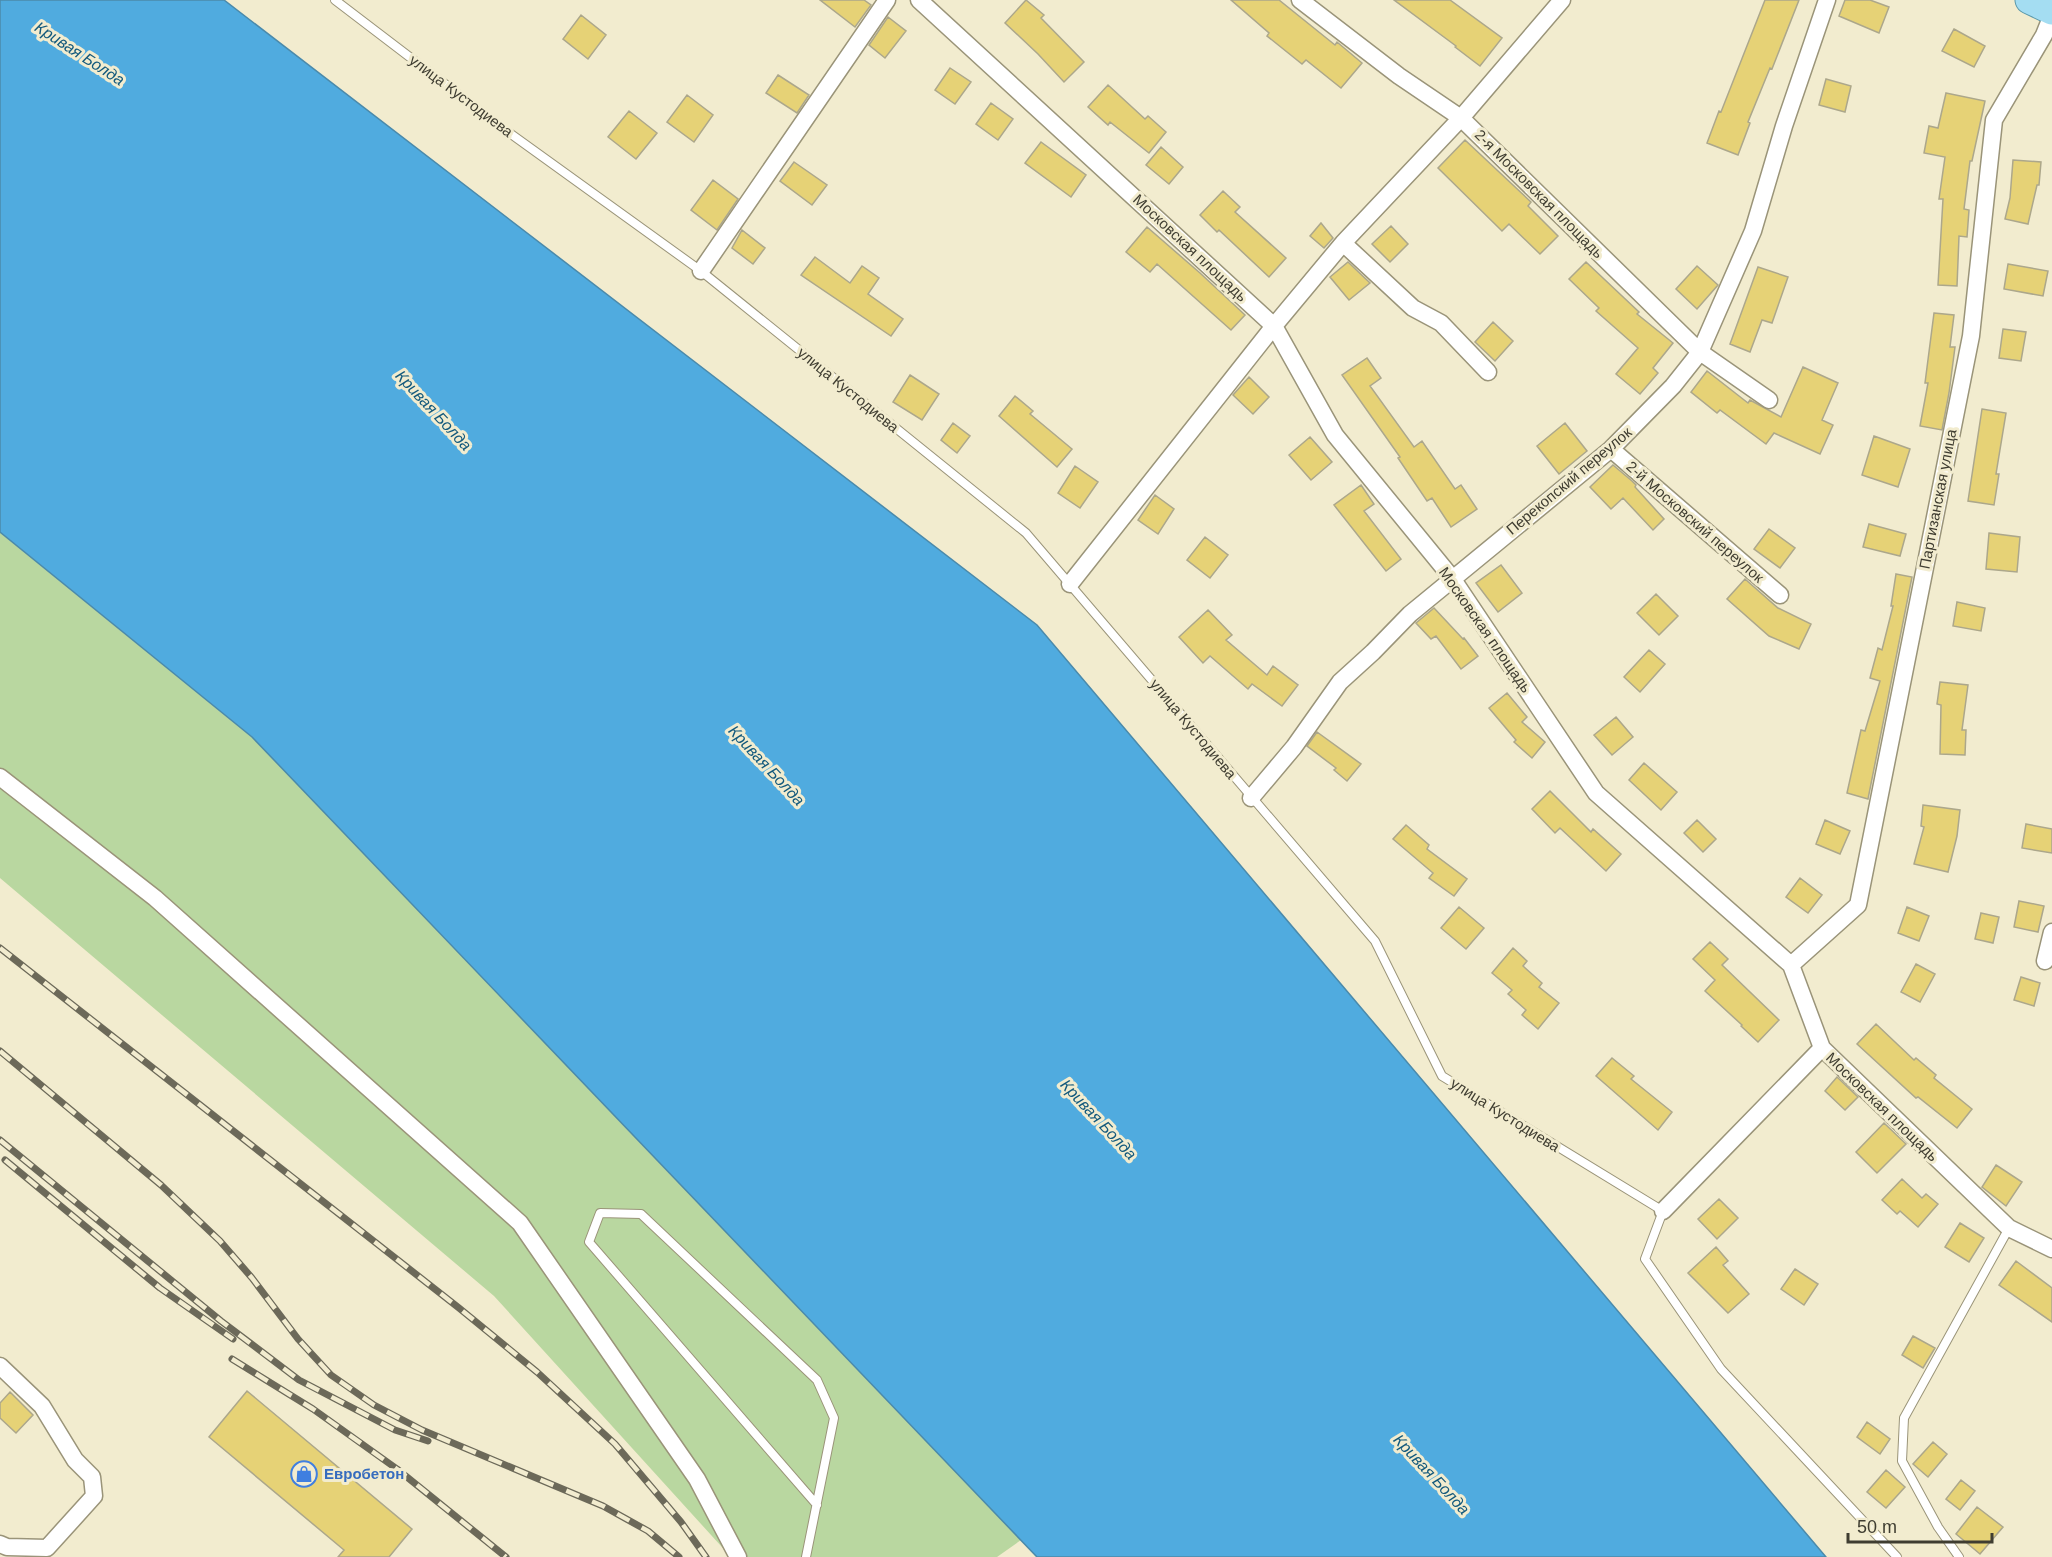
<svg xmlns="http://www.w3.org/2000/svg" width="2052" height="1557" viewBox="0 0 2052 1557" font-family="Arial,sans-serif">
  <rect width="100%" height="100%" fill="#f2eccf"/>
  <path fill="#b9d7a0" d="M0,532L252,737L1021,1540L997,1557H731L494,1296L0,878Z"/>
  <path fill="#50abdf" stroke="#4b8aab" stroke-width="1.5" d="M0,0H224L1037,625L1826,1557H1037L252,737L0,532Z"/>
  <path fill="#e6d276" stroke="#aca78b" stroke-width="1.5" d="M820,0H864L871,5L855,27Z
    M1026,0L1044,15L1041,18L1084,62L1064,82L1038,54L1005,23Z
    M1231,0H1279L1335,45L1337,42L1362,63L1341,88L1306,60L1302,64L1267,36L1269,33Z
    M1394,0H1450L1502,38L1480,66L1455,47L1456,46Z
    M1765,0H1799L1772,69L1770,68L1748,122L1750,123L1738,155L1707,143L1719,111L1721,112Z
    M1845,0H1870L1889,7L1879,33L1839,16Z
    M581,15L606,35L588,59L563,39Z
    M888,17L906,31L885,58L869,45Z
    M1954,29L1985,46L1974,67L1942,51Z
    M950,68L971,82L955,104L935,90Z
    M778,75L809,95L797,113L766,93Z
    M1826,79L1851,86L1845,112L1819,105Z
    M1108,85L1145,119L1148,116L1166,132L1149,153L1110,122L1108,125L1088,107Z
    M1946,93L1985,101L1972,161H1970L1964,209L1969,210L1967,237L1959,236L1957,286L1938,285L1943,199H1939L1945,157L1924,153L1929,126L1938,128Z
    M687,95L713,115L694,142L667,122Z
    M991,103L1013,119L998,140L976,124Z
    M629,111L657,133L636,159L608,137Z
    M1465,140L1531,202L1528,206L1558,236L1540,254L1509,224L1502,231L1438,168Z
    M1041,142L1086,175L1071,197L1025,163Z
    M1161,147L1183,167L1169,184L1146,165Z
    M2013,160L2041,162L2039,185H2037L2028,224L2005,219L2010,198Z
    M794,162L827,185L812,205L780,181Z
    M713,180L738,199L717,230L691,210Z
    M1223,191L1240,207L1235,212L1286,258L1269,277L1219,230L1217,232L1200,215Z
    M1321,223L1333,238L1324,248L1310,236Z
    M1391,226L1408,244L1390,262L1372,244Z
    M1147,227L1200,273L1245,315L1231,330L1157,264L1150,272L1126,252Z
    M742,230L765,248L753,264L732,248Z
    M815,257L850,283L862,266L879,278L868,294L903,319L891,336L801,275Z
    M1348,262L1370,283L1349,300L1330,277Z
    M1586,262L1639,312L1637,314L1673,343L1653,368L1658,373L1640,394L1616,374L1638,348L1596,311L1599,308L1569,279Z
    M2008,264L2048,271L2043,296L2004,289Z
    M1697,266L1718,285L1697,309L1676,289Z
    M1758,267L1788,277L1772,323L1762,320L1750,352L1730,344Z
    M1934,313L1954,315L1950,347H1955L1949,393L1942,430L1920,426L1928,383H1925Z
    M1493,322L1513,341L1495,361L1475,342Z
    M2003,329L2026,332L2021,361L1999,358Z
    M1367,358L1381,378L1370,386L1414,447L1422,441L1455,489L1461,485L1477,509L1451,527L1432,498L1427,501L1398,458L1400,457L1342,375Z
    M1803,367L1838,383L1822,420L1833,425L1820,454L1774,433L1766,444L1720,410L1717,413L1691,392L1707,371L1748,403L1750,400L1781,417Z
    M910,375L939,394L922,420L893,402Z
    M1249,377L1269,397L1253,414L1233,395Z
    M1015,396L1033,411L1030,414L1072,449L1057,467L999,416Z
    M1982,409L2006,413L1996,474H1999L1994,505L1968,501Z
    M953,423L970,436L957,453L941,440Z
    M1565,423L1587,451L1559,474L1537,446Z
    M1874,436L1910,449L1898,487L1862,475Z
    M1310,437L1332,462L1311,480L1289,455Z
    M1613,465L1632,481L1636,485L1635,487L1664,519L1653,530L1623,498L1611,509L1590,487Z
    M1075,466L1098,482L1080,508L1058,493Z
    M1361,485L1374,504L1364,511L1401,559L1386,571L1334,505Z
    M1155,495L1174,509L1158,534L1138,520Z
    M1869,524L1906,534L1900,556L1863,547Z
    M1769,529L1795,548L1780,568L1754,549Z
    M1989,533L2020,537L2017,572L1986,569Z
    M1205,537L1228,555L1210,578L1187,560Z
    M1501,565L1522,593L1498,612L1476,583Z
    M1896,574L1912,577L1868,799L1847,793L1861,730L1865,731L1880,681L1870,678L1878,648L1882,650L1893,606H1891Z
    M1745,579L1778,608L1811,624L1799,649L1769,636L1727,599Z
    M1656,594L1678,616L1659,635L1637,613Z
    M1957,602L1985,608L1981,631L1953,626Z
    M1434,608L1463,639L1464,638L1478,656L1461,669L1436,636L1431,639L1416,623Z
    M1208,610L1232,635L1226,640L1267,675L1273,666L1298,685L1282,706L1252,684L1248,689L1210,656L1203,663L1179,637Z
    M1649,650L1665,664L1640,692L1624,677Z
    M1940,682L1968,685L1962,730H1966L1965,755L1940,754L1941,705L1937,704Z
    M1507,693L1527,717L1522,722L1545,742L1532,758L1514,742L1516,740L1489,708Z
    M1616,717L1633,737L1612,755L1594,735Z
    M1317,732L1361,764L1347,781L1334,770L1336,768L1307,746Z
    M1644,763L1677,792L1661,810L1629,780Z
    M1550,791L1591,832L1593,829L1621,854L1606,871L1560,828L1555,833L1532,809Z
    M1923,805L1960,810L1957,836L1948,872L1914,864L1924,827L1921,826Z
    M1697,820L1716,839L1703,852L1684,833Z
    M1825,820L1850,831L1840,854L1816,844Z
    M2026,824L2052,829V853L2022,848Z
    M1406,825L1429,845L1427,849L1467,879L1454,896L1429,878L1433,873L1393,839Z
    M1800,878L1822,895L1808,913L1786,897Z
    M2019,901L2044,906L2038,932L2014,927Z
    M1459,907L1484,928L1466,949L1441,928Z
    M1907,907L1929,916L1919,941L1898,933Z
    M1981,913L1999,917L1993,943L1975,939Z
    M1710,942L1728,959L1722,965L1779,1020L1758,1042L1741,1026L1742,1025L1705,991L1715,980L1693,959Z
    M1513,948L1527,961L1523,966L1542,983L1539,987L1559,1003L1538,1029L1522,1015L1526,1010L1508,994L1512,990L1492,973Z
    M1916,964L1935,974L1920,1002L1901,992Z
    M2021,977L2040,983L2034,1006L2014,1000Z
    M1876,1024L1914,1060L1916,1058L1936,1075L1934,1078L1972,1109L1957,1128L1918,1097L1916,1098L1857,1044Z
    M1612,1058L1634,1076L1631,1079L1672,1112L1658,1130L1596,1076Z
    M1837,1077L1858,1097L1845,1110L1825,1091Z
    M1884,1123L1906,1144L1877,1173L1856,1152Z
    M1996,1165L2022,1182L2006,1206L1982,1187Z
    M1902,1179L1922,1198L1926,1194L1938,1204L1918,1227L1900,1211L1897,1214L1882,1200Z
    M1719,1199L1738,1218L1717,1239L1698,1219Z
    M1960,1223L1984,1238L1969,1262L1945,1247Z
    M1716,1247L1728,1261L1723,1265L1749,1294L1728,1313L1688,1273Z
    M2016,1261L2052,1288V1322L1999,1285Z
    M1795,1269L1818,1284L1804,1305L1781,1289Z
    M1913,1336L1935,1348L1923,1368L1902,1355Z
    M247,1391L412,1529L389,1557H338L344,1550L209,1437Z
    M10,1392L33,1415L16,1433L0,1418V1403Z
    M1867,1422L1890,1439L1880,1454L1857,1437Z
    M1933,1442L1947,1454L1928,1477L1913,1464Z
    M1886,1470L1905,1487L1886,1508L1867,1492Z
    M1961,1480L1975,1491L1960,1510L1946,1499Z
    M1977,1507L2003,1527L1980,1554L1956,1534Z"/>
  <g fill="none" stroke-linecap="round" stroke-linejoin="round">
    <g stroke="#9a9479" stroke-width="10">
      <path id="lane" d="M335,0L504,129L701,271L1026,533L1375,941L1442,1076L1663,1211L1645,1259L1721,1369L1897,1557
        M806,1557L834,1418L817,1380L641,1214L600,1213L589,1242L817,1505
        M1959,1557L1938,1527L1902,1461L1904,1418L2009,1228"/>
    </g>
    <g stroke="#9a9479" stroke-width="19">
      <path id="street" d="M919,0L1274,326L1335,435L1452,578L1596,793L1791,965L1822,1048L2009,1228L2052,1249
        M1300,0L1399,76L1461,118L1700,352L1769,400
        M1343,243L1413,308L1441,323L1488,372
        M701,271L887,0
        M1611,449L1780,595
        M1070,584L1274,326L1343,243L1461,118L1562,0
        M0,777L155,898L520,1223L697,1479L738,1557
        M1251,798L1294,747L1340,682L1373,652L1410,614L1611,449L1673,386L1700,352L1753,231L1784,126L1827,0
        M2045,961L2052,932
        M1791,965L1858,905L1971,336L1994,120L2044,35L2052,15
        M1663,1211L1822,1048
        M0,1366L42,1406L75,1460L92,1477L94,1496L47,1548L7,1547L0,1544"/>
    </g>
    <g stroke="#5a97a9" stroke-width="29">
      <path id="primary" d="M2029,0L2052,11"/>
    </g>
    <use href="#lane" stroke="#fff" stroke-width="8"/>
    <use href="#street" stroke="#fff" stroke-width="16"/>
    <use href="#primary" stroke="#a4ddf2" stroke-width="27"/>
    <g stroke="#6c6959" stroke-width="7">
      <path id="rail" d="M0,948L459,1308L537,1372L615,1444L681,1522L706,1557
        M0,1051L161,1185L220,1241L252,1278L298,1339L331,1375L374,1405L422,1430L603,1506L648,1531L679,1557
        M0,1140L221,1321L299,1380L395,1430L428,1441
        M5,1160L160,1288L233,1339
        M232,1359L313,1409L397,1469L506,1557"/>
    </g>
    <use href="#rail" stroke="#f2eccf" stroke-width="4.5" stroke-dasharray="14" stroke-linecap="butt"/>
  </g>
  <defs>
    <g id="shop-ring" transform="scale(1.35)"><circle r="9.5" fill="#f2eccf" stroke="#3f7fe0" stroke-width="1.5"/><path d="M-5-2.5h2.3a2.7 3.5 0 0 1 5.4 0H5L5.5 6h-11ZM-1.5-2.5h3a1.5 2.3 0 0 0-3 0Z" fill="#3f7fe0"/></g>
  </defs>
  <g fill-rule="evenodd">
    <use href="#shop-ring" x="304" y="1474"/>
  </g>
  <g text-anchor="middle" stroke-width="6" stroke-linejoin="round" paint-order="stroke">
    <g font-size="15" fill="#3f3d31" stroke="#f2eccf">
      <text transform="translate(461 96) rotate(37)" y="5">улица Кустодиева</text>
      <text transform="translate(1539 194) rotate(45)" y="5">2-я Московская площадь</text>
      <text transform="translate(1190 248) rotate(43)" y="5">Московская площадь</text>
      <text transform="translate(848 390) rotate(39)" y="5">улица Кустодиева</text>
      <text transform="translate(1569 481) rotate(-40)" y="5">Перекопский переулок</text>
      <text transform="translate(1938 499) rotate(-79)" y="5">Партизанская улица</text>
      <text transform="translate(1695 522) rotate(41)" y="5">2-й Московский переулок</text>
      <text transform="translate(1485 630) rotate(55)" y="5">Московская площадь</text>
      <text transform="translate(1193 729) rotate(50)" y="5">улица Кустодиева</text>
      <text transform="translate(1882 1107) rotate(44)" y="5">Московская площадь</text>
      <text transform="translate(1505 1115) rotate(32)" y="5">улица Кустодиева</text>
    </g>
    <g font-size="15" font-weight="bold" fill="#366cbe" stroke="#f2eccf" text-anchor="start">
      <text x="324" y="1479">Евробетон</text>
    </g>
    <g font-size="16" font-style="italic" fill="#13597c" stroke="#f2eccf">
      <text transform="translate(80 53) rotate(33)" y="6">Кривая Болда</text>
      <text transform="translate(434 410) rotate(47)" y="6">Кривая Болда</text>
      <text transform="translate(767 765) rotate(47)" y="6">Кривая Болда</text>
      <text transform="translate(1099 1119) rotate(47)" y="6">Кривая Болда</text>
      <text transform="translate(1432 1474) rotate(47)" y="6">Кривая Болда</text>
    </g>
  </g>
  <path d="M1848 1533v9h144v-9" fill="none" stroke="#3f3d31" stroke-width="3"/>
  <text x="1857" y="1533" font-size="18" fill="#3f3d31" stroke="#f2eccf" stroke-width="4.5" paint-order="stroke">50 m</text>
</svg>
